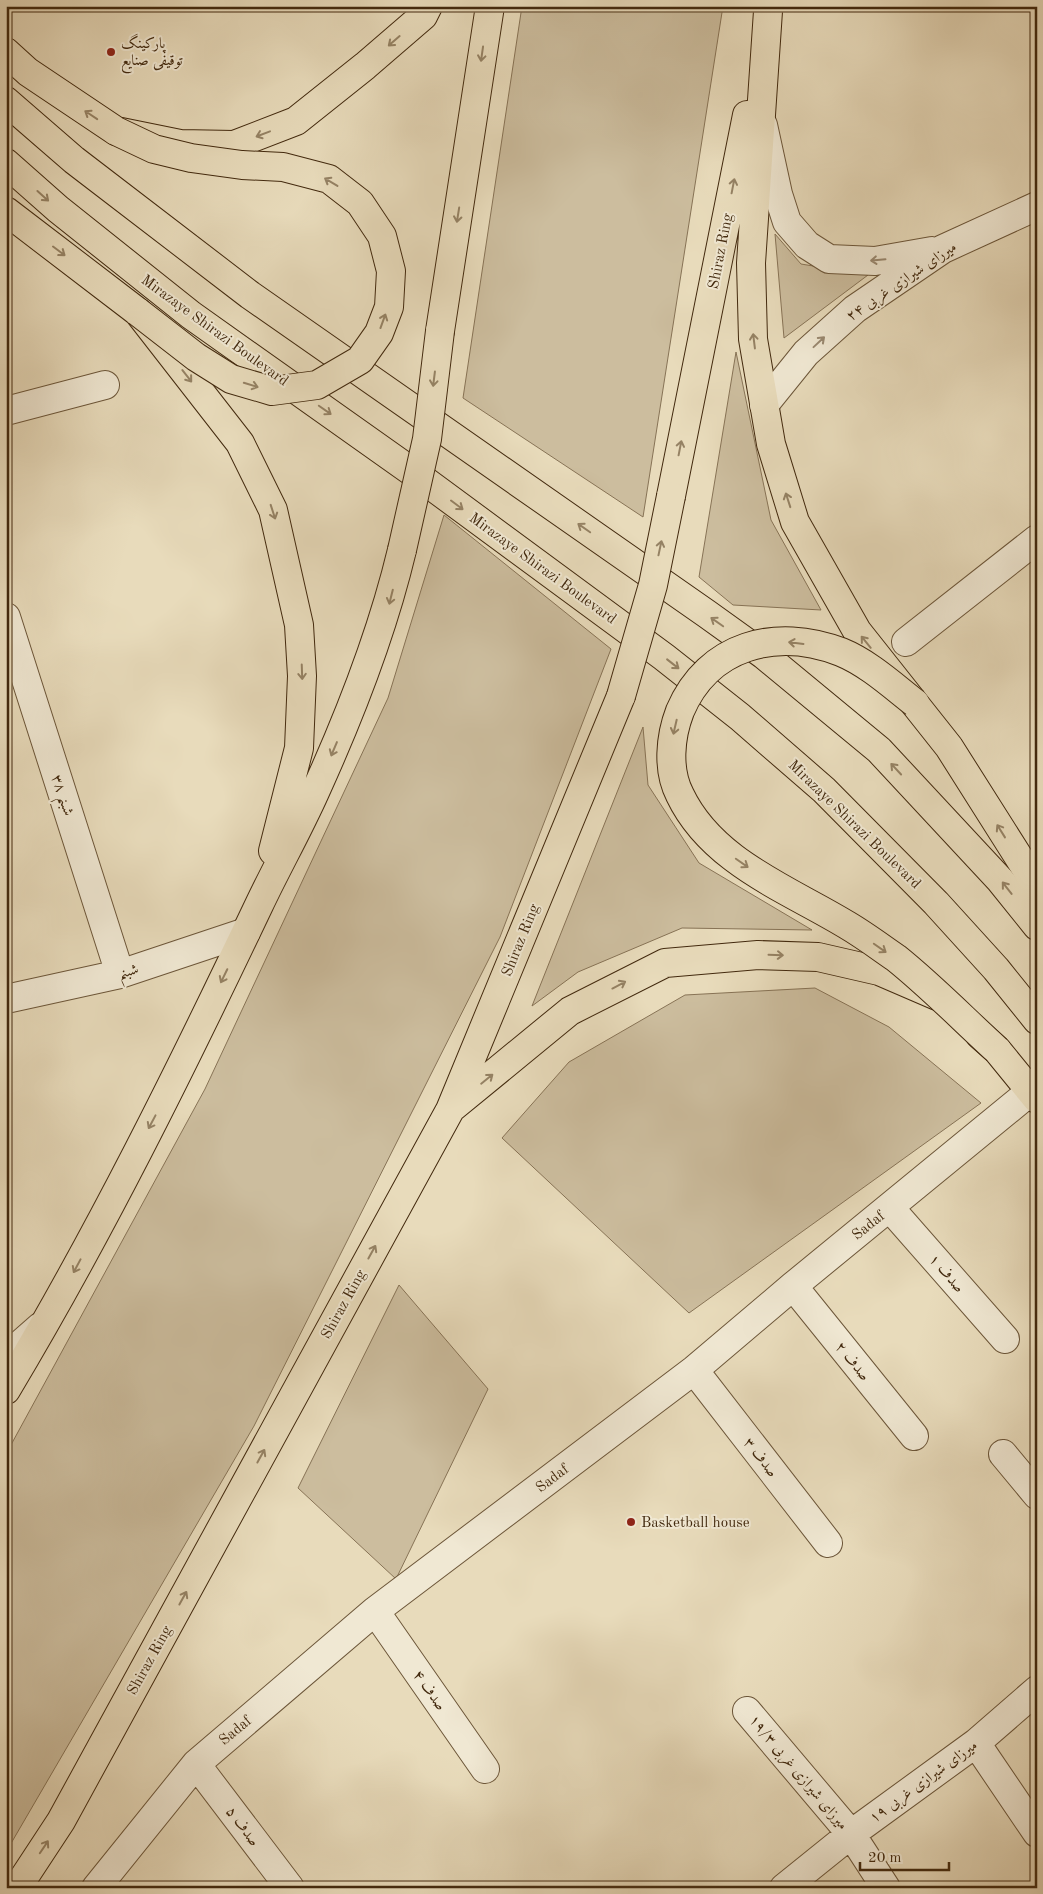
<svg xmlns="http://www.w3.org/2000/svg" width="1043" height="1894" viewBox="0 0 1043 1894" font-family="'Old Standard TT',Amiri,serif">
  <rect width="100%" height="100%" fill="#e8dbbb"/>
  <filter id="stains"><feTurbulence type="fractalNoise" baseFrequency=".004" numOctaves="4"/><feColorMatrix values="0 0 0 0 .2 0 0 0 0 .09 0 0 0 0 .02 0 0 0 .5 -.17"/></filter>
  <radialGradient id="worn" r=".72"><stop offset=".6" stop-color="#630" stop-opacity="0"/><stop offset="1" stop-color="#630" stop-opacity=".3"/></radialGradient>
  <path fill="#ccbd9e" stroke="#877356" d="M522,6H723L643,517L463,398Z
    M775,234L801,264L868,275L784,338Z
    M736,352L771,520L821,610L733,605L699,577Z
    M444,515L611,649L500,937L254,1426L6,1852V1454L205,1089L388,698Z
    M643,727L648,785L699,863L812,930L682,928L578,972L532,1006Z
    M815,988L889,1027L981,1103L689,1313L502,1138L569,1062L685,995Z
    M399,1285L488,1389L396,1579L298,1488Z"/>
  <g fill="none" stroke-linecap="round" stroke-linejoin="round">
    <g stroke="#6c5639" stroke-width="30">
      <path id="minor" d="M763,125L778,194L787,222L807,245L829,259L875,261L932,251
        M764,405L806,353L855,309L943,249L1037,206
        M6,411L105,385
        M6,617L120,974
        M906,642L1037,539
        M6,999L120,974L246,932
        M890,1208L1005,1339
        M793,1286L914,1436
        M6,1357L40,1327
        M694,1370L828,1543
        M1003,1454L1037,1495
        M375,1611L485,1769
        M747,1711L851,1834L886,1888
        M976,1743L1037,1833
        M196,1764L290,1888
        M96,1888L196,1764L375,1611L694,1370L793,1286L1031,1091
        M784,1888L851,1834L976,1743L1037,1690"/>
    </g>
    <g stroke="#42290e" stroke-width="30">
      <path id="major" d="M6,101L74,160L250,295L707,614L764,655L879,750L1000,880L1037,926
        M6,163L58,209L191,315L421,478L664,657L740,717L824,790L936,903L996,969L1037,1020"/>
    </g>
    <g stroke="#42290e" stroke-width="30">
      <path id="highway" d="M768,11L751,263L753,339L771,444L795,522L857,631L949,747L1037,886
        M6,52L28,72L116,131L180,144L234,145L296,121L365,66L423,16L428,6
        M6,211L138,312L240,443L273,510L299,625L302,676L299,748L273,851
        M440,331L490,6
        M671,496L747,115
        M980,1035L997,1050L1037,1099
        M453,1107L570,1011L665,963L758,955L818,957L879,971L937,996
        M6,1390C100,1233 181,1069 259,905C277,867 298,830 315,792C351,713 382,634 402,550
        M17,1888L61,1821L450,1110L621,696"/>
    </g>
    <use href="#minor" stroke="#f0e8d3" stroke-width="28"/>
    <use href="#major" stroke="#e8dbbb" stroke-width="28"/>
    <use href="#highway" stroke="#e8dbbb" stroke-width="28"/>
    <g stroke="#42290e" stroke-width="30" stroke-linecap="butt">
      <path id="major-bridge" d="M116,131L154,149L191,158L242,165L283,167L329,179L360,203L382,236L391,271L389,307L379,333L360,360L317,385L272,391L231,379L196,357L138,312
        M915,703C892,685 868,663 841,652C776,627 708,645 680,711C670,737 667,770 680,795C712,862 788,889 847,925C864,935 880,947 896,958C931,986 964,1020 997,1050"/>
    </g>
    <g stroke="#42290e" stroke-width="30" stroke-linecap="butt">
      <path id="highway-bridge" d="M402,550L427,439L440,331
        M621,696L653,585L671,496"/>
    </g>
    <use href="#major-bridge" stroke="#e8dbbb" stroke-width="28"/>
    <use href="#highway-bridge" stroke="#e8dbbb" stroke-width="28"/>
  </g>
  <defs><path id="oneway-shaft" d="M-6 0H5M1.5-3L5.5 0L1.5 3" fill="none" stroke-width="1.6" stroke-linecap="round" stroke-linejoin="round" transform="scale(1.25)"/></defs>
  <g stroke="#958264">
    <use href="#oneway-shaft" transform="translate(394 41) rotate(139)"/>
    <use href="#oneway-shaft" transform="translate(482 54) rotate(98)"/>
    <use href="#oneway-shaft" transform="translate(91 115) rotate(-146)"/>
    <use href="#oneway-shaft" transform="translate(263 134) rotate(159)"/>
    <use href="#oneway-shaft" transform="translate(331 182) rotate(-149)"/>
    <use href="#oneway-shaft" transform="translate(733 186) rotate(-79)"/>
    <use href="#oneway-shaft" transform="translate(43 196) rotate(42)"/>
    <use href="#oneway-shaft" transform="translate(458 215) rotate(99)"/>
    <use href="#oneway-shaft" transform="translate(59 251) rotate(37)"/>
    <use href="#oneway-shaft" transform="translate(383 321) rotate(-70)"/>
    <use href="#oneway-shaft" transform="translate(754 341) rotate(-97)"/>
    <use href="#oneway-shaft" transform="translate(187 376) rotate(52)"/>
    <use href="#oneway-shaft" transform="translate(434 379) rotate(97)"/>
    <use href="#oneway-shaft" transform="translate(251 385) rotate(17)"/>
    <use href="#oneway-shaft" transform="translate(325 410) rotate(35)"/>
    <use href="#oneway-shaft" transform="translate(680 448) rotate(-79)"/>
    <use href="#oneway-shaft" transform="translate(788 500) rotate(-108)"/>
    <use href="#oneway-shaft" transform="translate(457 505) rotate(37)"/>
    <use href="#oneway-shaft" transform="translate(273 512) rotate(72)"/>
    <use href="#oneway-shaft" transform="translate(584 528) rotate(-145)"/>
    <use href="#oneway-shaft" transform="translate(660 548) rotate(-78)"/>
    <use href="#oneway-shaft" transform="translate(391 597) rotate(104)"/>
    <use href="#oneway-shaft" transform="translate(717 622) rotate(-145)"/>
    <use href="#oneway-shaft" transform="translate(866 642) rotate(-129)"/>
    <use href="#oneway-shaft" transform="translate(796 643) rotate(-173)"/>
    <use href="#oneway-shaft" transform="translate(673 664) rotate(38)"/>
    <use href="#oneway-shaft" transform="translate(302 672) rotate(88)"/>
    <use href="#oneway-shaft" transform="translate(675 727) rotate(103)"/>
    <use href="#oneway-shaft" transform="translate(334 749) rotate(113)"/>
    <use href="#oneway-shaft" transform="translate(896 769) rotate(-133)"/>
    <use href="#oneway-shaft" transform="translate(1001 831) rotate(-122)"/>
    <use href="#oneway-shaft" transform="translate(742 863) rotate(35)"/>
    <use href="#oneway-shaft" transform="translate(1007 888) rotate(-128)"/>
    <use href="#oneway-shaft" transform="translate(880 948) rotate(35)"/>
    <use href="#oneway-shaft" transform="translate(776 955) rotate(2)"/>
    <use href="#oneway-shaft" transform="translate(224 976) rotate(116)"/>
    <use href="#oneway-shaft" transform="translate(619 985) rotate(-28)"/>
    <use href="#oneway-shaft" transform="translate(487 1079) rotate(-39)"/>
    <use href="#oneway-shaft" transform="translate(152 1122) rotate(118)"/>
    <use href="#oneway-shaft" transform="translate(372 1252) rotate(-61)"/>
    <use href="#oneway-shaft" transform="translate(77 1266) rotate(118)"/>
    <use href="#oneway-shaft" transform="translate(261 1456) rotate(-61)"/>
    <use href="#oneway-shaft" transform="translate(183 1598) rotate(-61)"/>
    <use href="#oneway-shaft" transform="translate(44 1847) rotate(-56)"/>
  </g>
  <g stroke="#998870">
    <use href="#oneway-shaft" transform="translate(878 260) rotate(175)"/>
    <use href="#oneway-shaft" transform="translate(819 342) rotate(-43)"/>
  </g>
  <g fill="#8f2418" stroke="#f0e8d3" stroke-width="2">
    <circle cx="111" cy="52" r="5"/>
    <circle cx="631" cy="1522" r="5"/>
  </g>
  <g text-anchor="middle" stroke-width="4" stroke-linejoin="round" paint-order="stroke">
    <g font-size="15" fill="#42290e" stroke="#f0e8d3" text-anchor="start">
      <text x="121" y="48">پارکینگ<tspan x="121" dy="17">توقیفی صنایع</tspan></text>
      <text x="641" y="1527">Basketball house</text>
    </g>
    <g font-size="15" fill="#42290e" stroke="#f0e8d3">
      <text transform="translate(720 251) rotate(-79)" y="5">Shiraz Ring</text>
      <text transform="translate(901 281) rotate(-34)" y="5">۲۴ میرزای شیرازی غربی</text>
      <text transform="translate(215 330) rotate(36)" y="5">Mirazaye Shirazi Boulevard</text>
      <text transform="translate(543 568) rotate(36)" y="5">Mirazaye Shirazi Boulevard</text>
      <text transform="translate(63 795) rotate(72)" y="5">شبنم ۳۸</text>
      <text transform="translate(855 824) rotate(44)" y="5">Mirazaye Shirazi Boulevard</text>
      <text transform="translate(520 940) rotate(-68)" y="5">Shiraz Ring</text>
      <text transform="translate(128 971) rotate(-17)" y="5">شبنم</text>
      <text transform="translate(868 1225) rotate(-39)" y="5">Sadaf</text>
      <text transform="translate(947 1273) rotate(49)" y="5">۱ صدف</text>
      <text transform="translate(343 1304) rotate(-61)" y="5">Shiraz Ring</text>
      <text transform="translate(853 1361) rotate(51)" y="5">۲ صدف</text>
      <text transform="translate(761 1457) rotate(52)" y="5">صدف ۳</text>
      <text transform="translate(552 1478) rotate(-37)" y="5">Sadaf</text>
      <text transform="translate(149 1660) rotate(-61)" y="5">Shiraz Ring</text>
      <text transform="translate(430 1690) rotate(55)" y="5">۴ صدف</text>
      <text transform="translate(235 1730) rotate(-40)" y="5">Sadaf</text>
      <text transform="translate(799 1772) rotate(50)" y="5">۱۹/۳ میرزای شیرازی غربی</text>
      <text transform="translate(923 1781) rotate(-36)" y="5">۱۹ میرزای شیرازی غربی</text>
      <text transform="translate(243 1826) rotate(53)" y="5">۵ صدف</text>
    </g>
  </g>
  <rect width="1043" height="1894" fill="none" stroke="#e8dbbb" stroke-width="25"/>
  <rect x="8" y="8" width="1028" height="1879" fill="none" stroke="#42290e" stroke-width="2.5"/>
  <rect x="12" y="12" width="1018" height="1869" fill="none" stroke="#42290e"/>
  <path d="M860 1862v8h89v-8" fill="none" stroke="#42290e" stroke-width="2.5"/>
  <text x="868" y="1862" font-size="15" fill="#42290e" stroke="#f0e8d3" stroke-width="4" paint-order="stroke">20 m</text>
  <rect width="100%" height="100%" filter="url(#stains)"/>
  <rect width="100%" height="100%" fill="url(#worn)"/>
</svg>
